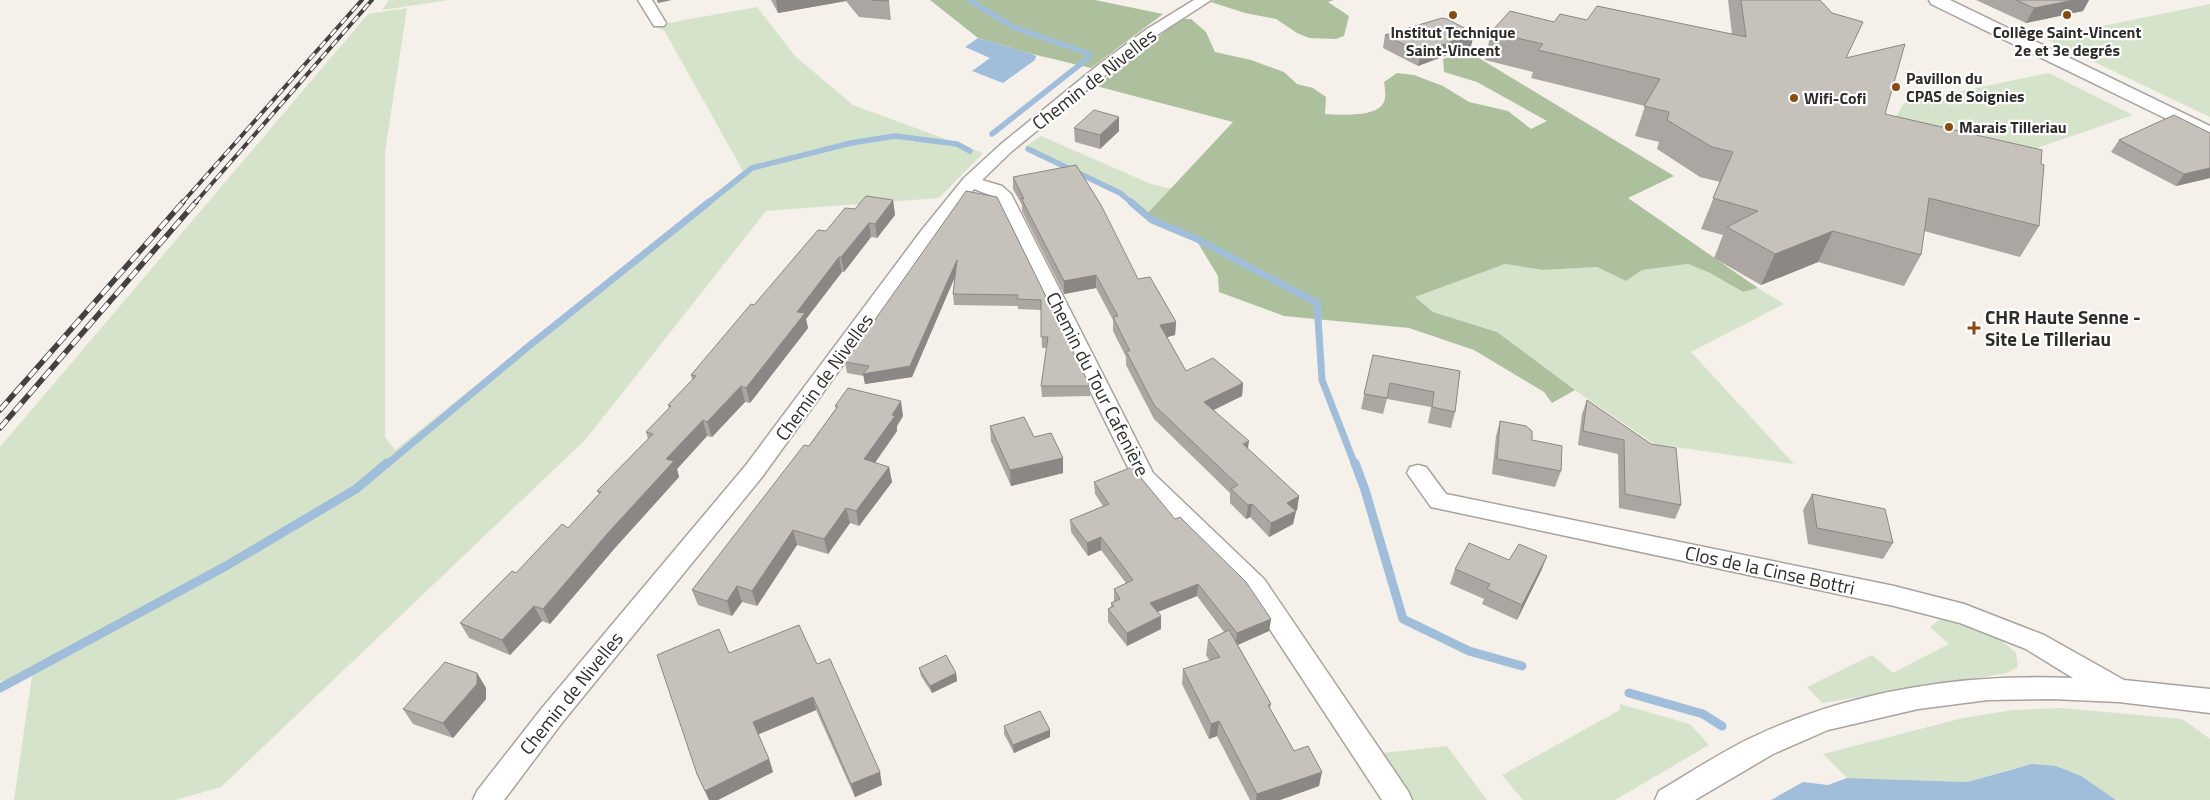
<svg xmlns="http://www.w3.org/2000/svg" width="2210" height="800" viewBox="0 0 2210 800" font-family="'Titillium Web',sans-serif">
  <rect width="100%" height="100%" fill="#f6f0ea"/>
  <path fill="#d5e3ca" d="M389,0H449L382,10Z
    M2210,4V117L2044,38Z
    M757,7L795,56L853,105L983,153L939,198L766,211L586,439L221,787L176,800H14L32,676L0,681V447L368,14L407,8L385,152V437L395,450L743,171L664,30L652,26Z
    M2049,73L2133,115L2028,151L1894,120L1904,103Z
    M1041,136L1151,184L1172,189L1146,215L1120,193L1103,186L1025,147Z
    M1505,264L1543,270L1597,267L1626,281L1642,270L1688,264L1710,273L1743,292L1758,288L1784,304L1691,352L1794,464L1654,444L1575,390L1497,332L1433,312L1414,297Z
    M1942,618L2002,641L2016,653L2018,667L2007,673L1822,703L1807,687L1872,655L1893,673L1949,644L1930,627Z
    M1620,704L1690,724L1709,745L1615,800H1523L1502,775L1620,710Z
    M2062,708L2182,719L2210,739V800H2116L2080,776L2056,766L2015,768L1967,782L1847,778L1823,754L1963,718L2013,710Z
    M1447,746L1487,800H1413L1382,753Z"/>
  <path fill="#adc09e" d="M930,0H1095L1163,14L1091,68L1032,54L978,38Z
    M1214,0H1334L1328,2L1349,16L1344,36L1336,39L1309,38L1297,33L1276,19L1245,13L1211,2Z
    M1183,19H1191L1206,32L1215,52L1251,60L1284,72L1297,84L1313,88L1326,97L1325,114C1339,115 1373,117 1382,105C1387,99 1385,89 1384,82L1397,73L1414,75L1443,86L1469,102L1508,111L1531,129L1547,121L1477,82L1444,72L1443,59L1469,52L1674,176L1628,198L1758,288L1743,292L1710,273L1688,264L1642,270L1626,281L1597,267L1543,270L1505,264L1415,297L1433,312L1497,332L1575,390L1552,403L1544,392L1474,350L1409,328L1284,316L1219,292L1218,276L1195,238L1156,222L1146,215L1233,122L1096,86L1173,25Z"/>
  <path fill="#a0beda" d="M978,38L1032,54L1036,56L1035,60L1003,83L972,71L990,58L965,47Z
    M2032,764L2056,766L2081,776L2116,800H1771L1803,782L1828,785L1847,778L1967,782Z"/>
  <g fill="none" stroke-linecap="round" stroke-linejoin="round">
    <path stroke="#a0beda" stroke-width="5.5" d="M969,0L1013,27L1090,54L1087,59L992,134
      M1028,149L1120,193L1132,203
      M708,203L752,168L851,143L895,136L957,144L970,151"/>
    <path stroke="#a0beda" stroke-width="7" d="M1131,202L1152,220L1195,238L1317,303L1322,380L1355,465
      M386,465L529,346L709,202"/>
    <path stroke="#a0beda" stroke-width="9" d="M1355,463L1365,490L1403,619L1469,651L1522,666
      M0,688L226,566L356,489L387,463
      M1629,693L1703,714L1722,726"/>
    <g stroke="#a8a39e" stroke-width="3">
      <path id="minor" d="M638,0H652L666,23L664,26H654Z
        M1194,0H1211L1157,35L1108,73L1012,151L982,180L1002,186L1011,194L1153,473L1264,579L1408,791L1412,800H1382L1246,593L1136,484L995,197L974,189L934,239L762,477L561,724L504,800H473L477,791L542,708L746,465L921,231L964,178L1000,145L1097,66L1147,29Z
        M1418,465L1426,467L1446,494L1894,586L1964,604L2044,635L2124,680L2210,689V713L2119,702L2052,699L1988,700L1918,709L1828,730L1773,754L1695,800H1655L1659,791C1690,773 1722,751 1755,736C1853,690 1965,673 2073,678L2026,649L1960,623L1894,606L1431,507L1407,473L1410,467Z"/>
    </g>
    <g stroke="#a8a39e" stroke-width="3">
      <path id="tertiary" d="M1929,0H1950L2210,126V140L1931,4Z"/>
    </g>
    <use href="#minor" fill="#fff" fill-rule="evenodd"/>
    <use href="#tertiary" fill="#fff" fill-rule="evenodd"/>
    <g stroke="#444240" stroke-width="4">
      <path id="rail-far1" d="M182,203L362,0
        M195,203L372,0"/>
    </g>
    <g stroke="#444240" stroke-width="5.5">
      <path id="rail" d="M0,410L183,202
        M0,428L196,202"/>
    </g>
    <use href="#rail-far1" stroke="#fff" stroke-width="2.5" stroke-dasharray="8" stroke-linecap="butt"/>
    <use href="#rail" stroke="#fff" stroke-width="4" stroke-dasharray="11" stroke-linecap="butt"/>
  </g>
  <path fill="#aba6a2" d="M771,0H888L889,1L891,20L859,17L846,1L778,13Z
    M1728,0H1820L1847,58L1885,114L2041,164L2039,226L2020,257L1924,231L1921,255L1904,286L1818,262L1761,285L1714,258L1723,235L1701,229L1720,182L1700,177L1657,149L1659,142L1635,136L1645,106L1531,78L1533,72L1485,60L1491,32L1554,22L1587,20L1732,34Z
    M1976,0H2089L2083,11L2026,23Z
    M1474,33L1471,46L1418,66L1383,48L1385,35Z
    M1074,128L1119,131L1100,149L1075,142Z
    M2210,133V178L2176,186L2111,152L2119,140Z
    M1013,177L1138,279L1176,322L1175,335L1167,337L1186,371L1243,383L1242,396L1214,410L1248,449L1299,496L1297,510L1296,511L1293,524L1269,537L1250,517L1246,519L1230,503V493L1154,419L1126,365V357L1113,331V320L1096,288L1064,294L1022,211V205L1013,189Z
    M997,197L1090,386V396L1042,397L1041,386L1047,348H1042L1041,310L1018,309V306L954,305L953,294L955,276L912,377L865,384L864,376L847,373L845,362Z
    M893,200L895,215L877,238L871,237L844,272H842L806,319L808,328L750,403L745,402L712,437L707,436L677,469L679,477L614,549L550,624L542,621L510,655L469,638L460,623L568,528L599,494L597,491L648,439L646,432L669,409L668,405L692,380L691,375L754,305L826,231L855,209Z
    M1373,355L1460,371L1455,412L1451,428L1428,423L1431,407L1387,399L1383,414L1361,409Z
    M1587,400L1681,505L1675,519L1619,508L1618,454L1578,445L1582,414Z
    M835,406L903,416L897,426V431L875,463L889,467L892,482L859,526L850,523L828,554L797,545L757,606L742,602L732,616L698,605L692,590L809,446L836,409Z
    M1500,421L1532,440L1561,471L1555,487L1492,474L1496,436Z
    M990,426L1034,437L1063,458V473L1011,486L991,441Z
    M1094,482L1175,519L1271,619L1269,631L1238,645L1271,704L1270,709L1294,751L1319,786L1280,800H1250L1217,736L1209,739L1182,684L1183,669L1210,661L1206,655L1208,640L1224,632L1197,596L1158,612L1161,629L1127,646L1108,622V609L1111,607V603L1114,602V589L1126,583L1101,550L1088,556L1071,532L1070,520L1103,506L1095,494Z
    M1812,494L1893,543L1883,559L1808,544L1803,510Z
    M1547,556L1541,571L1517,620L1482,604L1484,599L1450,584L1455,569Z
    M729,653L817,664L882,785L855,797L816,710L758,734L769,759L773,772L718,800H709L697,774Z
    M919,668L956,673L957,681L932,693L921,676Z
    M477,673L486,688V699L453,738L413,724L403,709Z
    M1004,726L1050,737L1014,753L1004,734Z"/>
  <path fill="#8b8784" d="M657,0H672L658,3Z
    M776,0H846V1L778,13Z
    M2074,0H2089L2083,11L2026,23L2034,8Z
    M1474,33L1471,46L1418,66L1421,53Z
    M1119,117V131L1100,149V135Z
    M2210,168V178L2176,186L2184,174Z
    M893,200L895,215L877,238L875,224Z
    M869,223L871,237L844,272L841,257Z
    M1833,231L1818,262L1761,285L1775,254Z
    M839,257L842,272L806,319L808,328L750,403L746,388L797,312Z
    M957,260L958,270L912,377L865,384L863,374Z
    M1096,275V288L1064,294V281Z
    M1176,322L1175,335L1160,339V325Z
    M1243,383L1242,396L1203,415L1204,402Z
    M741,386L745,402L712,437L707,422Z
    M901,401L903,416L897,426V431L866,475L864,459Z
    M703,420L707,436L677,469L679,477L614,549L550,624L543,609L607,534L666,459Z
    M1249,441L1247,455L1243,444Z
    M1063,458V473L1011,486L1010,470Z
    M889,467L892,482L859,526L856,511Z
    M1299,496L1297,510L1296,511L1293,524L1269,537L1271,523L1287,503Z
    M1252,504L1250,517L1246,519L1248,505Z
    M846,508L850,523L828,554L824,539Z
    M793,530L797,545L757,606L752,591Z
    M1101,537V550L1088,556L1087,543Z
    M1547,556L1541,571L1517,620L1522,605Z
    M1198,584L1197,596L1150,615V603Z
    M737,586L742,602L732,616L727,601Z
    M534,606L542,621L510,655L502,640Z
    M1161,616V629L1127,646V633Z
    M1271,619L1269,631L1235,646L1237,633Z
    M477,673L486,688V699L453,738L443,723Z
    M956,673L957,681L932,693L930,686Z
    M813,697L816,710L757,735L753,722Z
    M1219,721L1217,736L1209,739L1211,724Z
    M1050,730V737L1014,753L1013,745Z
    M769,759L773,772L718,800H709L705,791Z
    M880,772L882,785L855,797L851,784Z
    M1322,772L1319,786L1280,800H1256L1257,794Z"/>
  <path fill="#c7c1bc" stroke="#8b8784" d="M871,0H888L889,1Z
    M1741,0H1820L1832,13L1863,22L1846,58L1905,44L1885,114L2042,150L2041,164L2044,165L2039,226L1929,198L1921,255L1833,231L1775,254L1727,227L1758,211L1713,198L1733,152L1712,147L1667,120L1669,112L1644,106L1660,79L1538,50L1543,44L1491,32L1510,11L1554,22L1560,14L1587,20L1597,6L1746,37Z
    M2016,0H2074L2034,8Z
    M1442,18L1447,19L1474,33L1421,53L1385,35Z
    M1094,110L1119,117L1100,135L1074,128Z
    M2174,115L2210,133V168L2184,174L2119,140Z
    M1076,165L1101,205L1138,279L1150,277L1176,322L1160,325L1186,371L1213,358L1243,383L1204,402L1249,441L1243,444L1299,496L1287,503L1296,511L1271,523L1252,504L1248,505L1231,489L1238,485L1154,405L1126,351H1130L1113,317L1118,316L1096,275L1064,281L1021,198L1024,199L1013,177Z
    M966,191L997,197L1090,386H1041L1048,337H1041V300L1017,299L1018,295L953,294L957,260L910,366L863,374L869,366L845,362Z
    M866,196L893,200L875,224L869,223L841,257H839L797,312L805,313L746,388L741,386L707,422L703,420L666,459L674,461L607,534L543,609L534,606L502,640L460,623L512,571L516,573L562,524L568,528L601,492L597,491L653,434L646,432L671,406L668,405L696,376L691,375L751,304L754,305L818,230L826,231L845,208L855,209Z
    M1373,355L1460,371L1455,412L1432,407L1434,392L1390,383L1387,398L1364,394Z
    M848,388L901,401L892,415L895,416L864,459L889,467L856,511L846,508L824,539L793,530L752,591L737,586L727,601L692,590L804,445L809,446L838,406H835Z
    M1587,400L1651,444L1676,448L1681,505L1625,494L1624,440L1583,431Z
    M1024,417L1034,437L1051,433L1063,458L1010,470L990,426Z
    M1500,421L1526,426L1532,431V440L1562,446L1561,471L1497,459Z
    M1132,467L1175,519L1180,517L1246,582L1271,619L1237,633L1198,584L1150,603L1161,616L1127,633L1108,609L1114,606L1111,603L1120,599L1114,589L1133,580L1101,537L1087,543L1070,520L1109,504L1094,482Z
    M1812,494L1885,509L1893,543L1817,528Z
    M1469,543L1509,560L1519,544L1547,556L1522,605L1487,589L1490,584L1455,569Z
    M799,625L817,664L830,659L880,772L851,784L813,697L753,722L769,759L705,791L697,774L657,655L719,629L729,653Z
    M1229,630L1271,704L1268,705L1294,751L1308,746L1322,772L1257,794L1219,721L1211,724L1183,669L1220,657L1208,640Z
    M946,655L956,673L930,686L919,668Z
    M445,662L477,673V684L443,723L403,709Z
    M1040,711L1050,730L1013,745L1004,726Z"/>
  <g fill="#8a4b10" stroke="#fff" stroke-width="2">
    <circle cx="1453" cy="15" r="5"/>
    <circle cx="2067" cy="15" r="5"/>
    <circle cx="1896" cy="87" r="5"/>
    <circle cx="1794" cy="98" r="5"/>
    <circle cx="1949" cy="127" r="5"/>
    <path d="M1971.5 320.5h5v5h5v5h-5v5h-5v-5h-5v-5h5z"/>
  </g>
  <g text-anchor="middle" stroke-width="4.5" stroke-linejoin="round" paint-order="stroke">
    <g font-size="16" font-weight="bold" fill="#2f2d2b" stroke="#fff" text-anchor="start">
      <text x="1453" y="38" text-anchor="middle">Institut Technique<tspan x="1453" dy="18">Saint-Vincent</tspan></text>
      <text x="2067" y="38" text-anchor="middle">Collège Saint-Vincent<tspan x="2067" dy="18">2e et 3e degrés</tspan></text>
      <text x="1906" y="84">Pavillon du<tspan x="1906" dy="18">CPAS de Soignies</tspan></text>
      <text x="1804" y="104">Wifi-Cofi</text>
      <text x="1959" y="133">Marais Tilleriau</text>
    </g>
    <g font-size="19" fill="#2f2d2b" stroke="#fff">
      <text transform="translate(1094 79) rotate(-38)" y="7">Chemin de Nivelles</text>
      <text transform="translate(824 377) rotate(-54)" y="7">Chemin de Nivelles</text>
      <text transform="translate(1098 384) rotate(63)" y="7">Chemin du Tour Cafenière</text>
      <text transform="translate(1770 570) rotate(12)" y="7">Clos de la Cinse Bottri</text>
      <text transform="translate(571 693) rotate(-51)" y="7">Chemin de Nivelles</text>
    </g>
    <g font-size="19" font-weight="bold" fill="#2f2d2b" stroke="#fff" text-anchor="start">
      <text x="1985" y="324">CHR Haute Senne -<tspan x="1985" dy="22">Site Le Tilleriau</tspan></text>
    </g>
  </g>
</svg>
